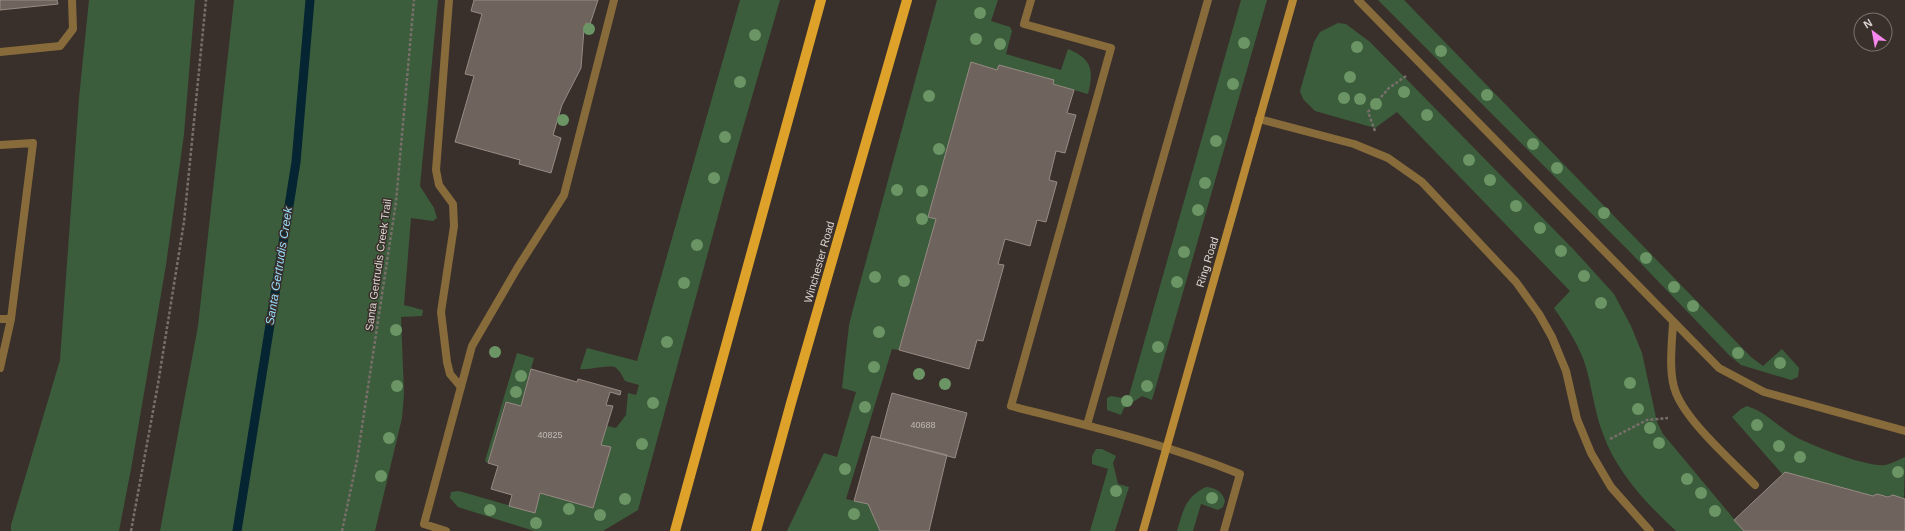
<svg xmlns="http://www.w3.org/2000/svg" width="1905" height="531" viewBox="0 0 1905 531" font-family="Helvetica,sans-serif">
  <rect width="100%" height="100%" fill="#3a302b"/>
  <path fill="#3b5d3c" d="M89,0H195L184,134L166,265L131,469L119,531H11V525L60,360L79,98Z
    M234,0H438L420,186L434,208L437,218L433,221L411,218L404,305L423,310L422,316L401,317L404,394L402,418L375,531H160L198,326Z
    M740,0H780L725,190L638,510L603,531H534L458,507L450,498L451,492L459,491L535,513L540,493L593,508L611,447L601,445L607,426L616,428L626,415L628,393L636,395L639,385L625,381L620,372L615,367C602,365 593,370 580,369L587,348L637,361Z
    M937,0H998L991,21L1010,27L1012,31L1006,54L1061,70L1068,49C1092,59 1094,70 1088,94L1053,84L999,65L997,70L971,63L928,217L936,219L899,350L892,349L846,499L868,504L880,531H787L824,453L837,457L856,392L842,388L849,325L853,309Z
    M1241,0H1267L1152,400L1142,396L1124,408L1121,415L1107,410V398L1111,396L1128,399Z
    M1378,0H1404L1751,357L1763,366L1782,349L1799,368L1798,377L1791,380L1741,365L1730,356L1629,251Z
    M1338,23L1346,24L1370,42L1574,250L1614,294L1631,326L1642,353L1657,422L1663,434L1744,531H1676C1647,504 1617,473 1603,434C1594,411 1592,385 1584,361C1577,342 1565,324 1554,308L1570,291L1397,112L1375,128L1315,111L1303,99L1300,91L1314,42L1320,32Z
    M517,353L534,358L521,406L505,402L488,463L485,461Z
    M1747,406C1765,412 1773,422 1788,432C1802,443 1869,468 1885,465C1892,464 1899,459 1905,457L1904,498L1893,495C1886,498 1880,493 1873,496L1783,475L1732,417L1741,409Z
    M1096,449H1102L1116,456L1113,463L1118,484L1129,487L1115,531H1090L1108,469L1092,464V456Z
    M1206,487C1216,488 1222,491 1225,501L1223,507L1218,510L1201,504L1193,531H1177C1183,511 1185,497 1206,487Z"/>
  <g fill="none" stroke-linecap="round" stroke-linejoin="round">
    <path stroke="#052532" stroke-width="9" d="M237,531L296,162L310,0"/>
  </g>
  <path fill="#6f645d" stroke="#978b84" d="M0,0H57L58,4L0,10Z
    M474,0H598L590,24L586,23L584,29L581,68L562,105L553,135L561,138L551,173L519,164L520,160L455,142L474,76L465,74L482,14L471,11Z
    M971,62L997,70L999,65L1054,80L1053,84L1074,90L1067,113L1076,115L1065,153L1056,151L1049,180L1057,182L1046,222L1037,220L1030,246L1005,239L998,264L1004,265L983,341L977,340L969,369L899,350L936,219L928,217Z
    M531,369L577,382L578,379L621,391L620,395L610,392L606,405L613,406L601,445L611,447L593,508L540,493L535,513L509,506L512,495L491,489L498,466L488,463L506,402L521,406Z
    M892,393L967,413L955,458L880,438Z
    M872,436L947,455L929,531H880L868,504L854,501Z
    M1785,472L1873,496L1877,494L1888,497L1893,495L1905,499V531H1744L1734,520Z"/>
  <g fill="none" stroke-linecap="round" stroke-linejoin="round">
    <path stroke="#786f6b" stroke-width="2.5" stroke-dasharray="3 2" stroke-linecap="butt" d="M1375,131L1368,112L1389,88L1406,76
      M1610,439L1647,420L1668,418
      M131,531L158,384L184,222L206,0
      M342,531L357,460L396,202L414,0"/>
    <path stroke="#886b3a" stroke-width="8" d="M449,0L436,170L439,185L453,204L454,226L441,312L447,362L450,374L461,387
      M1031,0L1024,24L1111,48L1011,406C1089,426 1166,444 1240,474L1224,531
      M1358,0L1719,368L1764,392L1905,431
      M0,52L60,46L73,29L72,0
      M1259,119L1354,144L1388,158L1422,182L1516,282L1539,314L1552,337L1566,371L1577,419L1591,453L1611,487L1650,531
      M0,145L33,143L11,319L0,368
      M0,319H11
      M1673,323C1672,343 1668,374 1676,393C1688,423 1732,461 1755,485
      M1087,425L1208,0
      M446,531L424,524L472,346L518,267L564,195L614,0"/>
    <path stroke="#b98a36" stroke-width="8" d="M1143,531L1293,0"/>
    <path stroke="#dea22b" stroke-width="10" d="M675,531L821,0
      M756,531L791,403L907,0"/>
  </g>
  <g fill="#6b9565">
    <circle cx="980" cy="13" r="6"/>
    <circle cx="589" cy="29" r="6"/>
    <circle cx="755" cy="35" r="6"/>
    <circle cx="976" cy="39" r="6"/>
    <circle cx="1244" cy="43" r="6"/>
    <circle cx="1000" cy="44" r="6"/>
    <circle cx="1357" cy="47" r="6"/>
    <circle cx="1441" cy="51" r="6"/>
    <circle cx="1350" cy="77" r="6"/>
    <circle cx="740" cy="82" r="6"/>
    <circle cx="1233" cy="84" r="6"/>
    <circle cx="1404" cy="92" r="6"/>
    <circle cx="1487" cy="95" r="6"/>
    <circle cx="929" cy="96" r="6"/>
    <circle cx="1344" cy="98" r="6"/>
    <circle cx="1360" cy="99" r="6"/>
    <circle cx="1376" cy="104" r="6"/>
    <circle cx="1427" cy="115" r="6"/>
    <circle cx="563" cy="120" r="6"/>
    <circle cx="725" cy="137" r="6"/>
    <circle cx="1216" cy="141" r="6"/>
    <circle cx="1533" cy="144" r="6"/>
    <circle cx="939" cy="149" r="6"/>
    <circle cx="1469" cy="160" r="6"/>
    <circle cx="1557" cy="168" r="6"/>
    <circle cx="714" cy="178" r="6"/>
    <circle cx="1490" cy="180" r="6"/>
    <circle cx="1205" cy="183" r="6"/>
    <circle cx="897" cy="190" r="6"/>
    <circle cx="922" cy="191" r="6"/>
    <circle cx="1516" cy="206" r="6"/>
    <circle cx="1198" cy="210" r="6"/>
    <circle cx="1604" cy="213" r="6"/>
    <circle cx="922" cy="219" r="6"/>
    <circle cx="1540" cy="228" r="6"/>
    <circle cx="697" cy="245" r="6"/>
    <circle cx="1561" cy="251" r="6"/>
    <circle cx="1184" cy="252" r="6"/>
    <circle cx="1646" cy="258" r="6"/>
    <circle cx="1584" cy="276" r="6"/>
    <circle cx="875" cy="277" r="6"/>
    <circle cx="904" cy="281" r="6"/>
    <circle cx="1177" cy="282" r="6"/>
    <circle cx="684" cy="283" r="6"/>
    <circle cx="1674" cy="287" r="6"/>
    <circle cx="1601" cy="303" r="6"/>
    <circle cx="1693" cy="306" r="6"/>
    <circle cx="396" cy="330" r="6"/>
    <circle cx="879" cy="332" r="6"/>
    <circle cx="667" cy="342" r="6"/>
    <circle cx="1158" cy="347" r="6"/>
    <circle cx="495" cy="352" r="6"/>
    <circle cx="1738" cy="353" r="6"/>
    <circle cx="1780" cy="363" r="6"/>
    <circle cx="874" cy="367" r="6"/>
    <circle cx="919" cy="374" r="6"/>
    <circle cx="521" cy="376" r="6"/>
    <circle cx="1630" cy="383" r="6"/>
    <circle cx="945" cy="384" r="6"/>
    <circle cx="397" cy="386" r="6"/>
    <circle cx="1147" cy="386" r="6"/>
    <circle cx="516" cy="392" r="6"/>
    <circle cx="1127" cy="401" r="6"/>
    <circle cx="653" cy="403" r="6"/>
    <circle cx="865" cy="407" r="6"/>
    <circle cx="1638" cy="409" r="6"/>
    <circle cx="1757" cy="425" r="6"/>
    <circle cx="1650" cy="428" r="6"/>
    <circle cx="389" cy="438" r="6"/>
    <circle cx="1659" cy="443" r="6"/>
    <circle cx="642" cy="444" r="6"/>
    <circle cx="1779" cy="446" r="6"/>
    <circle cx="1800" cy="457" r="6"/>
    <circle cx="845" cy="469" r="6"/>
    <circle cx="1898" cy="472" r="6"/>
    <circle cx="381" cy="476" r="6"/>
    <circle cx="1687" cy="479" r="6"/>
    <circle cx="1116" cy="491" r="6"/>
    <circle cx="1701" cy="493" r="6"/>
    <circle cx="1212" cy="498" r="6"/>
    <circle cx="625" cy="499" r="6"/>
    <circle cx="569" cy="509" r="6"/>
    <circle cx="490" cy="510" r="6"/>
    <circle cx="1715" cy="511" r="6"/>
    <circle cx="854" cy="514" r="6"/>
    <circle cx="600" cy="515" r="6"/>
    <circle cx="536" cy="523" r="6"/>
  </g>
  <g text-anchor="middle" stroke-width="3" stroke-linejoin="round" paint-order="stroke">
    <g font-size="9" fill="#c0b9b4">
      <text x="923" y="428">40688</text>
      <text x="550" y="438">40825</text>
    </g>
    <g font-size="11" fill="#dbd5d1" stroke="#3a302b">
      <text transform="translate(819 262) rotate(-74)" y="4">Winchester Road</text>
      <text transform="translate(1207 262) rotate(-73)" y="4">Ring Road</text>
      <text transform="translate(378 265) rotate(-82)" y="4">Santa Gertrudis Creek Trail</text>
    </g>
    <g font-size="12" font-style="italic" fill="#96dbfc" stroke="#3a302b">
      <text transform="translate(279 266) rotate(-81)" y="4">Santa Gertrudis Creek</text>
    </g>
  </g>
  <g transform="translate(1873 32) rotate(328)"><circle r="19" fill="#3a302b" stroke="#7a726d"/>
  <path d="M0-3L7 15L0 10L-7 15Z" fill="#f688ed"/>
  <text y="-6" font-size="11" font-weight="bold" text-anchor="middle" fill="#dbd5d1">N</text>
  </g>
</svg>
